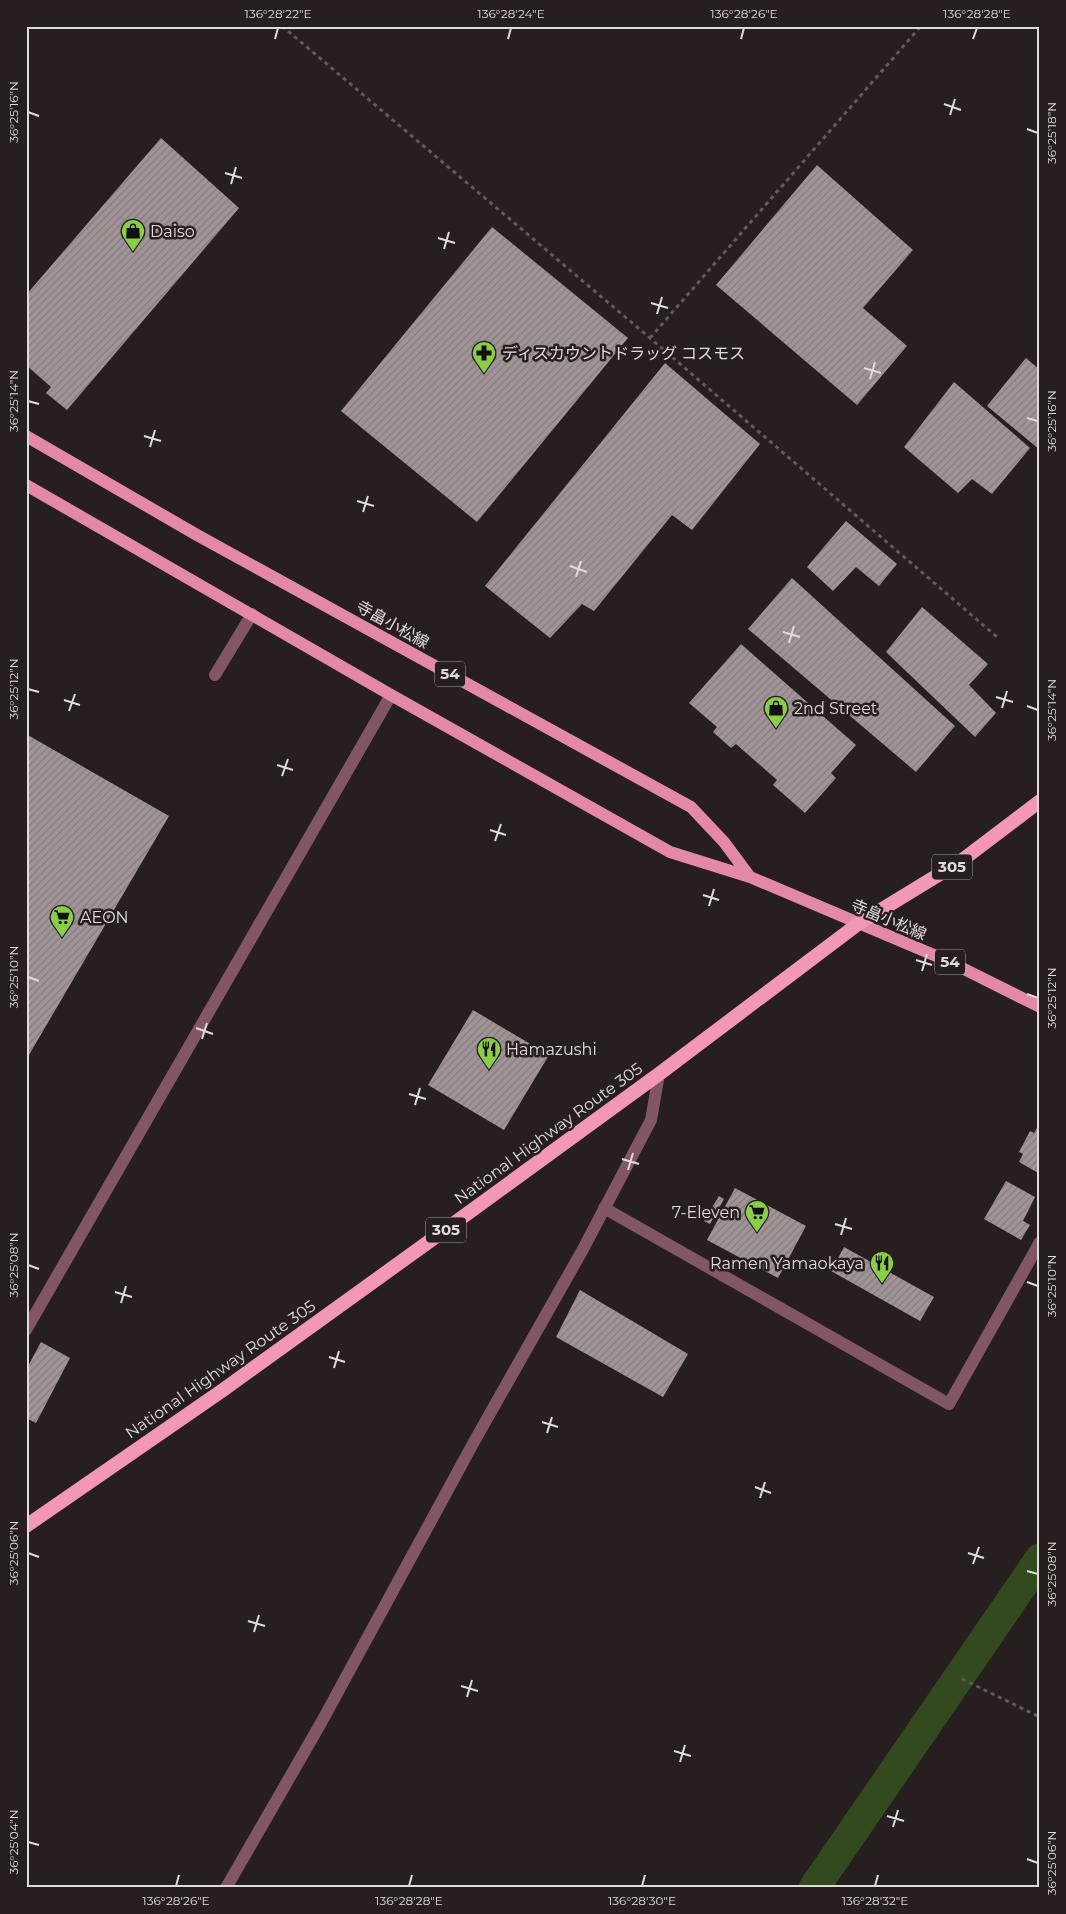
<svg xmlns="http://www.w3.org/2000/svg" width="1066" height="1914" viewBox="0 0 1066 1914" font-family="Montserrat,'Noto Sans JP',sans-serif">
  <defs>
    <pattern id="building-hatch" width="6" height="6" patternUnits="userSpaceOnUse" patternTransform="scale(1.25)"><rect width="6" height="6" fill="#a09497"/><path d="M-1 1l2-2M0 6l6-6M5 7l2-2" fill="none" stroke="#847b7e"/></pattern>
  </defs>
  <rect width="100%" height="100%" fill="#271e20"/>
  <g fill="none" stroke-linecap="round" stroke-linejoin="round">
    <path stroke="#324a1d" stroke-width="31" d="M814,1888L1040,1559"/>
  </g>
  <path fill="url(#building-hatch)" d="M161,138L239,208L67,410L46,393L51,387L26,365V295Z
    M817,165L913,250L863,308L907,346L857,405L716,285Z
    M492,227L628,338L477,522L341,411Z
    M1026,358L1040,370V450L987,406Z
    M665,363L760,444L692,530L672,515L594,611L582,604L550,638L485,586Z
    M954,382L1030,448L992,494L972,479L958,493L904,447Z
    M846,521L897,564L879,586L856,567L833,591L807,567Z
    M792,578L955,726L916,772L748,629Z
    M922,607L988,664L969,685L996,713L975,737L886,652Z
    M741,644L856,745L831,773L836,778L805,813L773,785L777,780L736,744L731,748L713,732L717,727L689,703Z
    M26,734L169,816L26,1060Z
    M473,1010L549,1055L504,1130L428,1085Z
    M1040,1123V1174L1019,1162L1023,1154L1019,1152L1030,1131L1034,1133Z
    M1006,1181L1035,1197L1023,1221L1030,1225L1021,1240L984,1219Z
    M735,1188L806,1226L778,1278L707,1240Z
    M719,1196L724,1199L710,1224L704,1221Z
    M844,1247L934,1297L920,1321L831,1271Z
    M580,1290L688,1354L663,1397L556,1337Z
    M41,1342L70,1358L36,1423L26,1418V1370Z"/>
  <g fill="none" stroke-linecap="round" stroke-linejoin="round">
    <path stroke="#625a5b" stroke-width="3" stroke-dasharray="4 4" stroke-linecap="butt" d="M282,26L650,338L997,637
      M650,338L921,26
      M962,1679L1040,1717"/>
    <path stroke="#825663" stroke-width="12" d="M215,675L252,614
      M26,1330L391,695"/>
    <path stroke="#825663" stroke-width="12" d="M604,1208L949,1404L1040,1242
      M226,1888L321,1723L475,1440L582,1251L651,1120L659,1074"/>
    <path stroke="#e489a5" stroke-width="12" d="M26,436L197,535L691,807L724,842L750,877L948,961L1040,1007
      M26,485L391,695L670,852L750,877"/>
    <path stroke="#f298b2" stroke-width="14" d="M26,1526L223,1390L427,1243L659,1074L858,924L961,861L1040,801"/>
  </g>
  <path fill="none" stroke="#e0dadb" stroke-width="2" d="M275,39L278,28M508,39L511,28M741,39L744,28M973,39L977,28M944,104L961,110M28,112L39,116M950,115L955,99M1027,129L1038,133M225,173L242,178M231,184L236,167M438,238L455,243M444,249L449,232M651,303L668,308M657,314L662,297M864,368L881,373M870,379L875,362M28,401L39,404M1027,418L1038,421M144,436L161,441M150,447L155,430M357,501L374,506M363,512L368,496M570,566L587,572M576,577L581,561M783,632L800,637M789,643L794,626M28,689L39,692M996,697L1013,702M64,700L80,705M1027,706L1038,710M1002,708L1007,691M69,711L75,694M277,765L293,770M282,776L288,759M490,830L506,835M495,841L501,824M703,895L719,900M709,906L714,889M916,960L932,965M922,971L927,954M28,977L39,981M1027,994L1038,998M196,1028L213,1034M202,1039L207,1023M409,1094L426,1099M415,1105L420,1088M622,1159L639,1164M628,1170L633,1153M835,1224L852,1229M841,1235L846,1218M28,1265L39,1269M1027,1282L1038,1286M115,1292L132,1297M121,1303L126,1286M329,1357L345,1362M334,1368L339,1351M542,1422L558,1427M547,1433L552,1417M755,1487L771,1493M760,1498L765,1482M28,1553L39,1557M968,1553L984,1558M973,1564L979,1547M1027,1571L1038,1574M248,1621L265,1626M254,1632L259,1615M461,1686L478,1691M467,1697L472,1680M674,1751L691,1756M680,1762L685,1745M887,1816L904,1821M893,1827L898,1810M28,1842L39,1845M1027,1859L1038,1863M176,1886L179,1875M409,1886L412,1875M642,1886L645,1875M875,1886L878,1875"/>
  <defs>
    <g id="shop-pin" transform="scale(1.25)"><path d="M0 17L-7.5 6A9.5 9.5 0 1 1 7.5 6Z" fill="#8ace47" stroke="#271e20"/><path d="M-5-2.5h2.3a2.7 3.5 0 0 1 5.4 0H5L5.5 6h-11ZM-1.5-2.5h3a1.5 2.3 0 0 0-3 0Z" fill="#111"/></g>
    <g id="pharmacy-pin" transform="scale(1.25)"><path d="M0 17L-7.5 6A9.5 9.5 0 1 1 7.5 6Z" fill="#8ace47" stroke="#271e20"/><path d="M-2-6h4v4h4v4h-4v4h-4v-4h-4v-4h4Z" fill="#111"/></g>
    <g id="supermarket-pin" transform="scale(1.25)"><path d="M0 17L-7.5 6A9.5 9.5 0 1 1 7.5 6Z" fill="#8ace47" stroke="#271e20"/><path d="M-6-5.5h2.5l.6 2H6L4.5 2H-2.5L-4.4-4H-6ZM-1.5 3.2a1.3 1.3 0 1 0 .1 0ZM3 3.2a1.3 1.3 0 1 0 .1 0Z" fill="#111"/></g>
    <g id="restaurant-pin" transform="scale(1.25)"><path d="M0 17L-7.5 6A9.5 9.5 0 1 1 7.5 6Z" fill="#8ace47" stroke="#271e20"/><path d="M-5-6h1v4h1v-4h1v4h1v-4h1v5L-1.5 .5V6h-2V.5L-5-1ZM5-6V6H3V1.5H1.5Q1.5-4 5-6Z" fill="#111"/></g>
  </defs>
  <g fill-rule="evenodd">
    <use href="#shop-pin" x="133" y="231"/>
    <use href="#pharmacy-pin" x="484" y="353"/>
    <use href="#shop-pin" x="776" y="708"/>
    <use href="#supermarket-pin" x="62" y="917"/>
    <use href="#restaurant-pin" x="489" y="1049"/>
    <use href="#supermarket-pin" x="757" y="1212"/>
    <use href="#restaurant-pin" x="882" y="1263"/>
  </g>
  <g text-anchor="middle" stroke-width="5" stroke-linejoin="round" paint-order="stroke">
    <g fill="#271e20" stroke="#a8a2a3" stroke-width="1">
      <rect x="435" y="661.5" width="30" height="25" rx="4"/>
      <rect x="932" y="854.5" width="40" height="25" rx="4"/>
      <rect x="935" y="949.5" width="30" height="25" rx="4"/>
      <rect x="426" y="1217.5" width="40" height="25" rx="4"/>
    </g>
    <g font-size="15" font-weight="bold" fill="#e0dadb">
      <text x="450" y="679">54</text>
      <text x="952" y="872">305</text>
      <text x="950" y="967">54</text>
      <text x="446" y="1235">305</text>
    </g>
    <g font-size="16" fill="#e0dadb" stroke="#271e20" text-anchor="start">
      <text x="150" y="237">Daiso</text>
      <text x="502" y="359">ディスカウントドラッグ コスモス</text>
      <text x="794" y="714">2nd Street</text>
      <text x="80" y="923">AEON</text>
      <text x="506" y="1055">Hamazushi</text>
      <text x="740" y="1218" text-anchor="end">7-Eleven</text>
      <text x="864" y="1269" text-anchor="end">Ramen Yamaokaya</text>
    </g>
    <g font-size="16" fill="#e0dadb" stroke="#271e20">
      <text transform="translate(393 624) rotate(29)" y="6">寺畠小松線</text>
      <text transform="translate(889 919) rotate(23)" y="6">寺畠小松線</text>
      <text transform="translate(548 1133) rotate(-36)" y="6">National Highway Route 305</text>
      <text transform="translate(220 1369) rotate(-35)" y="6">National Highway Route 305</text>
    </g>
  </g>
  <rect width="1066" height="1914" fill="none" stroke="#271e20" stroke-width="55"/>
  <rect x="28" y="28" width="1010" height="1858" fill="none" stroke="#e0dadb" stroke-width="2"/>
  <g font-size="12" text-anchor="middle" fill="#e0dadb">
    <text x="278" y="18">136°28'22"E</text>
    <text x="511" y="18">136°28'24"E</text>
    <text x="744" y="18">136°28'26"E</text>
    <text x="977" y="18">136°28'28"E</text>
    <text transform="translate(14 112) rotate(-90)" y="4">36°25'16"N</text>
    <text transform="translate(1052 133) rotate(-90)" y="4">36°25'18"N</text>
    <text transform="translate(14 401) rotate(-90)" y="4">36°25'14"N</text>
    <text transform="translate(1052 421) rotate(-90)" y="4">36°25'16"N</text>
    <text transform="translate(14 689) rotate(-90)" y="4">36°25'12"N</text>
    <text transform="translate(1052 710) rotate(-90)" y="4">36°25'14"N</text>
    <text transform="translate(14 977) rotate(-90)" y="4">36°25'10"N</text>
    <text transform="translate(1052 998) rotate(-90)" y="4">36°25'12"N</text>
    <text transform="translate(14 1265) rotate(-90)" y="4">36°25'08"N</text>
    <text transform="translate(1052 1286) rotate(-90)" y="4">36°25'10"N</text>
    <text transform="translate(14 1553) rotate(-90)" y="4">36°25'06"N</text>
    <text transform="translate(1052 1574) rotate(-90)" y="4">36°25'08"N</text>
    <text transform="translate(14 1842) rotate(-90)" y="4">36°25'04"N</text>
    <text transform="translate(1052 1863) rotate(-90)" y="4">36°25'06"N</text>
    <text x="176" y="1905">136°28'26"E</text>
    <text x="409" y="1905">136°28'28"E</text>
    <text x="642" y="1905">136°28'30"E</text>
    <text x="875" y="1905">136°28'32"E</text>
  </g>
</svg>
